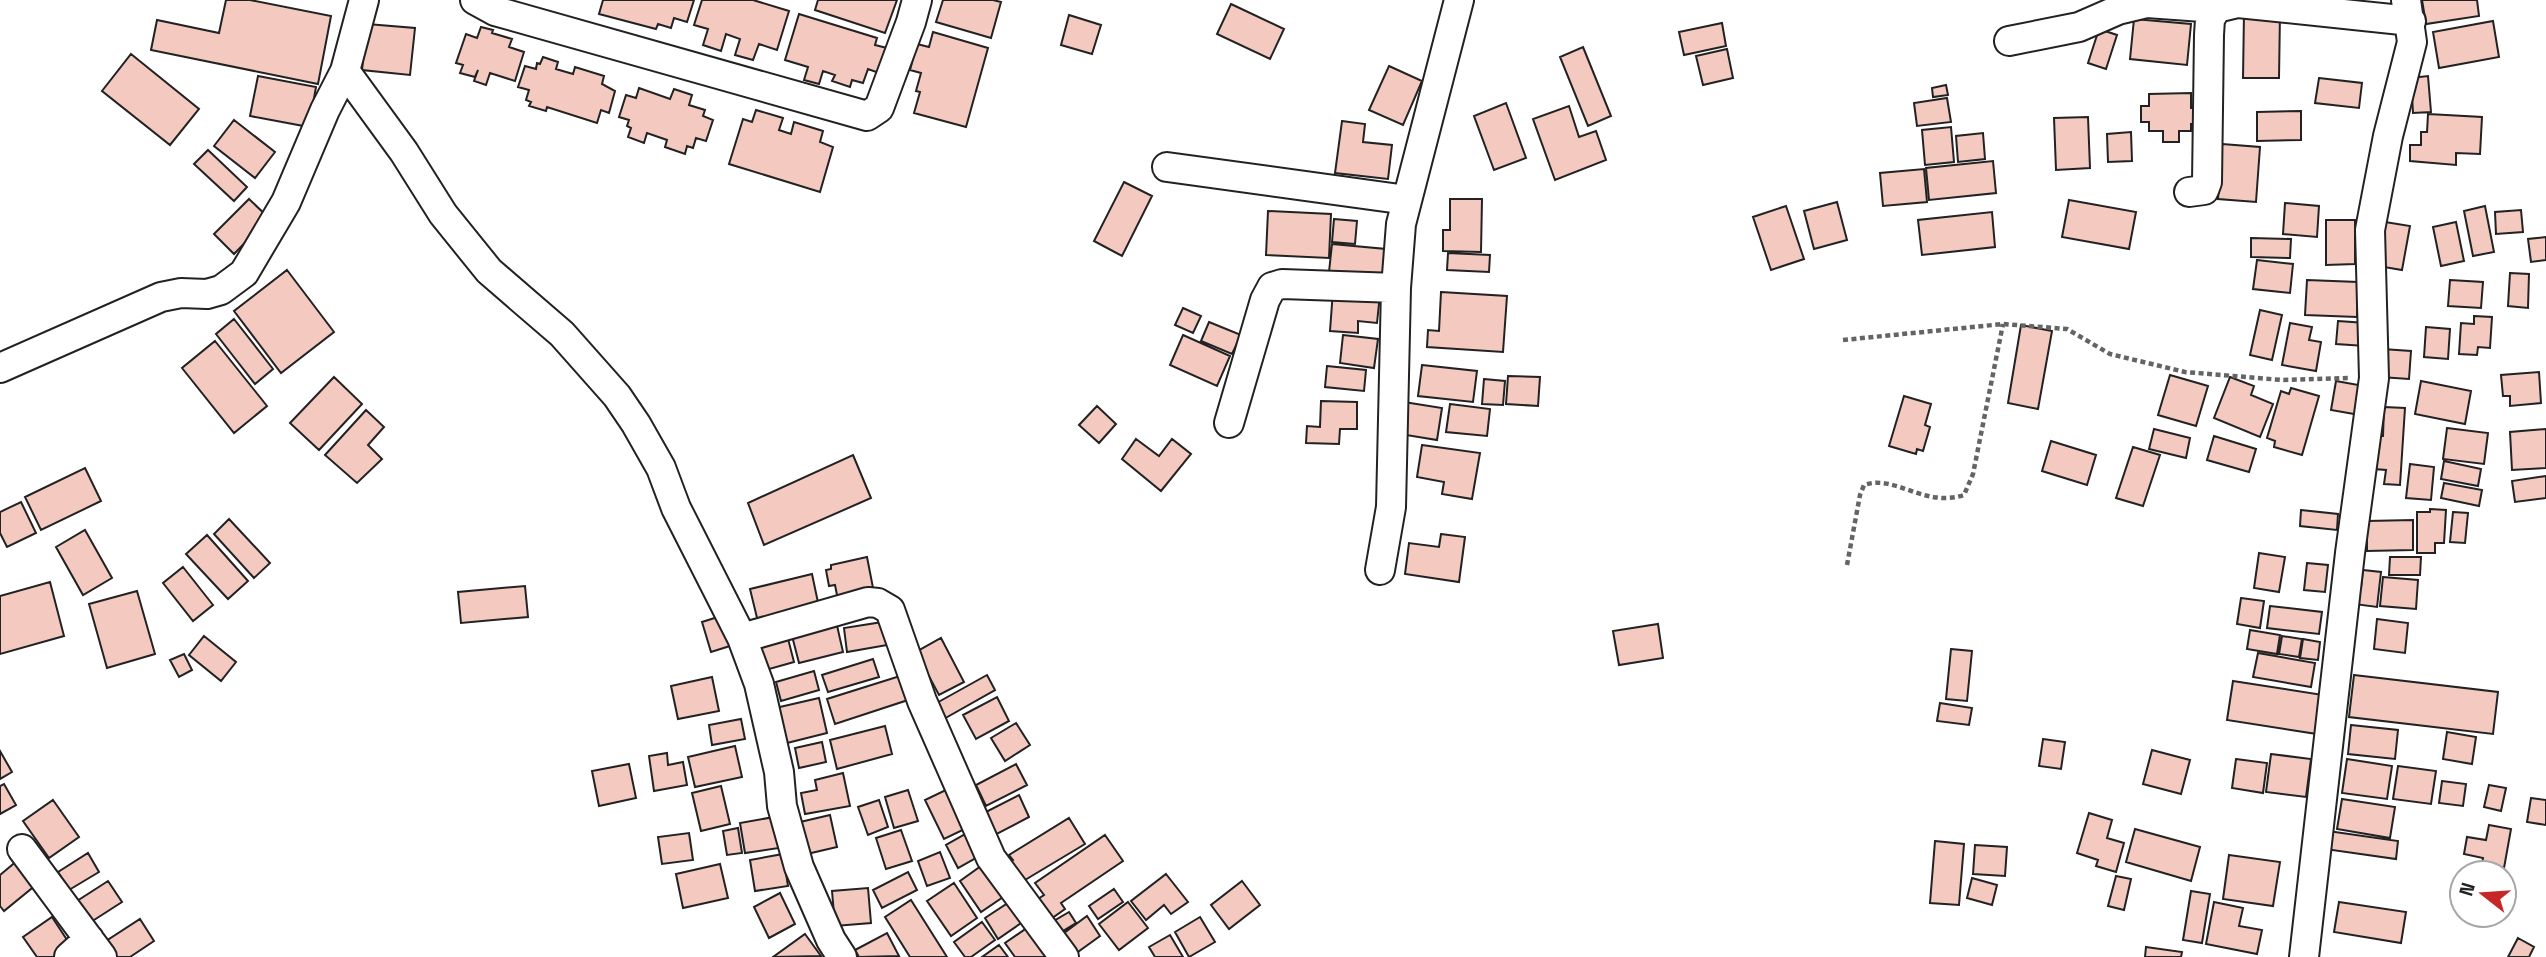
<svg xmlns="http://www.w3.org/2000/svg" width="2546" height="957" viewBox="0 0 2546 957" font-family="'Space Grotesk',sans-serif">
  <rect width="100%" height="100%" fill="#fff"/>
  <path fill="#f3c9c0" stroke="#222" stroke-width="2" d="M226,0H250L331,16L318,84L151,50L157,20L219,33Z
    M603,0H694L687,22L674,18L671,28L658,24L656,29L599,14Z
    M702,0H753L789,11L777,50L759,44L753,60L735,55L740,39L726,34L721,51L703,45L708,29L694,25Z
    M818,0H897L885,33L815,10Z
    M943,0H993L1001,2L991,38L936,22Z
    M2422,0H2477L2479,16L2426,24Z
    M1231,4L1284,29L1270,59L1217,34Z
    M2244,13H2280L2279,78H2243Z
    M799,14L877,38L875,45L887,48L879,73L868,69L863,83L852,80L850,87L832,81L835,75L823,71L819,84L804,80L808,67L785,60Z
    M1069,15L1101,25L1092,54L1061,45Z
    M2134,19L2191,24L2187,65L2130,59Z
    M2493,21L2499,57L2439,68L2433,32Z
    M1722,23L1726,46L1684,55L1679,32Z
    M367,24L415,28L410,75L362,70Z
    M481,27L493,30L492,33L512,39L509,47L524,52L515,81L490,73L486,85L474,81L478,70L475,77L460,73L463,65L456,63L466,34L477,38Z
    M2099,29L2117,35L2106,69L2088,63Z
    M933,32L988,48L966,127L914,113L920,92L916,91L921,73L910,70L917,44L929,47Z
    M1583,47L1611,116L1588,126L1560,57Z
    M1727,49L1733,78L1703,85L1696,56Z
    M131,54L199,109L170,145L102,91Z
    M543,57L558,62L556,69L573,74L575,67L604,76L602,84L615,91L609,113L601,110L597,123L547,107L546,111L529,106L531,102L526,100L529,90L518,87L525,66L536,69L537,63L540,64Z
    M1389,66L1422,81L1403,125L1369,110Z
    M258,76L316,87L309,127L250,116Z
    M2428,76L2431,112L2413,113L2411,78Z
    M2319,78L2362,83L2359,108L2315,103Z
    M1946,85L1948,95L1933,97L1932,88Z
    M639,88L670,99L674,89L692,95L689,105L705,110L703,116L713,120L706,141L696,138L693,148L687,146L685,154L665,147L667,140L647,133L644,143L628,137L631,128L627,126L629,120L619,117L626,95L636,98Z
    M2191,93V108H2206V124H2191V131H2179V142H2163V131H2149V122H2141V106H2149V94Z
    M1947,98L1951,122L1917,126L1914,103Z
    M1506,103L1526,158L1494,170L1474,116Z
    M1569,106L1579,137L1596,131L1606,160L1555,180L1533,119Z
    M756,110L783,118L779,130L791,134L794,122L823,131L820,142L833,147L820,192L729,164L743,119L752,122Z
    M2301,111V140L2257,141V112Z
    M2428,114L2482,117L2480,154L2456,153V165L2410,161V145H2421V132H2427Z
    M2088,117L2090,168L2056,170L2054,118Z
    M234,120L275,152L255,178L214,146Z
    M1342,121L1365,124L1363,142L1392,145L1388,179L1335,173Z
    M1951,127L1954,162L1925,165L1922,130Z
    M2131,132L2132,161L2108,162L2107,134Z
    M1983,133L1985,159L1958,162L1956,136Z
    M2222,144L2260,147L2256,202L2218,199Z
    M208,150L247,187L234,201L194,164Z
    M1993,161L1996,193L1929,200L1926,168Z
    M1924,169L1927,202L1883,206L1880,173Z
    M1124,182L1152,196L1122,256L1094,241Z
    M249,199L269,218L234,254L214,234Z
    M1450,199H1482L1481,252L1443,251V230H1450Z
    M2069,200L2136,212L2129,249L2062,237Z
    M1837,202L1847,240L1814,249L1804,211Z
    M2285,203L2319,206L2317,237L2283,234Z
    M1786,206L1804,259L1771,270L1753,217Z
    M2485,206L2494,252L2473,256L2464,211Z
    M2521,210L2523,232L2496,234L2495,212Z
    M1268,211L1331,214L1329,258L1266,255Z
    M1992,212L1995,247L1922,255L1918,220Z
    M1334,219L1357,221L1355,244L1332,242Z
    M2326,220H2355V264L2326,265Z
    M2385,222L2410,226L2402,270L2378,266Z
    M2456,222L2464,261L2441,266L2433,227Z
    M2546,237V260L2531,262L2528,239Z
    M2251,238L2291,239L2290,258L2251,257Z
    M1332,244L1386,249L1384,276L1329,272Z
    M1448,253L1490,255L1489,272L1447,270Z
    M2257,260L2293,264L2290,293L2253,289Z
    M287,270L334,332L281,373L234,311Z
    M2510,273L2529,274L2528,308L2508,306Z
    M2307,280L2358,282L2357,317L2305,315Z
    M2450,280L2483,282L2481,308L2448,306Z
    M1333,290L1380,294L1377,323L1358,321V333L1330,331Z
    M1441,292L1507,296L1503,352L1427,347L1428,330L1439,331Z
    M1183,308L1201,316L1193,333L1175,325Z
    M2260,310L2282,315L2272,360L2250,355Z
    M2474,316L2492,317L2490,348L2478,347L2477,355L2459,354L2461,323L2474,324Z
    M234,319L273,369L255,384L216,334Z
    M2338,321L2366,323L2365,346L2336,344Z
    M1209,322L1241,335L1232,354L1201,341Z
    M2290,323L2312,327L2309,340L2321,342L2316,371L2282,365Z
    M2021,325L2052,331L2038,409L2008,403Z
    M2426,327L2450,329L2448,359L2424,357Z
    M1183,335L1230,356L1217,386L1170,365Z
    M1343,335L1378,339L1374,368L1340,363Z
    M215,341L267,406L234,433L182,368Z
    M2382,349L2411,351L2409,379L2380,377Z
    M1422,365L1477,371L1473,402L1418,396Z
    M1327,366L1366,370L1364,391L1325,387Z
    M2539,372L2541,403L2510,406V396H2503L2501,375Z
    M2170,375L2208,386L2196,426L2158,415Z
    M1508,376L1540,377L1538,406L1506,404Z
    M334,377L362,404L319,450L290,423Z
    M2230,377L2254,386L2251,395L2273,404L2260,437L2214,418Z
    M1484,379L1505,381L1503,405L1482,404Z
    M2336,381L2364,386L2360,415L2331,410Z
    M2421,381L2471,391L2465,424L2415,414Z
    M2291,388L2319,396L2302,455L2274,447L2275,441L2267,438L2281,391L2289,394Z
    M1904,396L1931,404L1925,425L1930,427L1923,451L1917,449L1916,454L1889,446Z
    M1321,401L1357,402V429H1340L1339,444L1306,443L1307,426L1320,427Z
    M1404,402L1442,408L1437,440L1400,434Z
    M1450,404L1490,409L1487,436L1446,432Z
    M1097,406L1116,424L1099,443L1079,425Z
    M2384,407L2405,408L2400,485L2384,484L2386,470L2374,469L2376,436H2383Z
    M366,410L384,427L368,445L382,459L357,483L325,455Z
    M2447,428L2488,433L2484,464L2443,459Z
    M2154,429L2190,438L2186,458L2149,449Z
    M2546,429V468L2512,470L2510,432Z
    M2214,436L2256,449L2249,472L2207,460Z
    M1136,439L1159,456L1172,439L1191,454L1161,491L1122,459Z
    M2051,441L2096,455L2087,485L2042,471Z
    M1422,445L1480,453L1472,499L1442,494L1444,482L1417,477Z
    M2133,447L2160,455L2143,506L2116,498Z
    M853,455L871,498L764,545L748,503Z
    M2444,461L2481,469L2478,486L2441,479Z
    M2410,464L2434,467L2431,500L2406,498Z
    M85,468L101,501L41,530L25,497Z
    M2546,476V498L2515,502L2512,481Z
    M2444,483L2482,490L2479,506L2441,498Z
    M21,502L36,533L7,547L0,533V512Z
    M2430,509L2446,510L2444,543H2435V553H2417V512H2430Z
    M2301,510L2338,514L2337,530L2300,526Z
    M2453,512L2468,513L2465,543L2450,542Z
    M229,519L270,563L254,578L214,534Z
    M2413,520V550L2367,551V521Z
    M85,530L112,578L83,595L56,547Z
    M1441,534L1465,537L1459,582L1405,574L1409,543L1439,547Z
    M207,535L248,581L228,599L186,554Z
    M2259,553L2285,557L2279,592L2254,588Z
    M867,557L874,593L838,600L835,585L829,586L826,570L831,569V565Z
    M2390,557H2421L2420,575H2389Z
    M2307,563L2328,565L2325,592L2304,590Z
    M183,567L213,605L193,621L163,583Z
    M2363,570L2381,572L2377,607L2354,604L2356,587L2361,588Z
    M812,574L820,612L759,626L750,589Z
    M2383,577L2418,580L2416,609L2380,606Z
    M50,582L64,636L0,654V596Z
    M525,586L528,617L461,623L458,592Z
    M137,591L155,654L107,668L89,604Z
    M2241,598L2264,601L2260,628L2237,624Z
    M2270,606L2322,612L2319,634L2267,628Z
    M724,615L733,645L711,652L702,622Z
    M2377,619L2408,623L2405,653L2374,649Z
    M836,621L843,652L799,663L791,632Z
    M889,621L893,644L847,652L844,628Z
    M1658,624L1663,658L1619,665L1613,631Z
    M785,627L794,662L762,671L753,636Z
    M2250,630L2280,635L2277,654L2247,649Z
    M204,636L236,662L221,681L189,655Z
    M2282,636L2302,639L2299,657L2279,654Z
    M941,638L964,682L939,695L916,652Z
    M2303,639L2320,642L2318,660L2300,658Z
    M1951,649L1972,651L1967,701L1946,699Z
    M2258,653L2315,663L2311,687L2253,677Z
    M184,654L192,670L179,677L170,660Z
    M873,659L879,677L828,692L822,675Z
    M814,671L819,690L781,701L776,682Z
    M987,675L995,690L942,720L933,705Z
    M2354,675L2498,692L2493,734L2349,717Z
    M900,676L908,700L835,724L827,699Z
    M712,677L719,711L678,719L671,686Z
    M2233,681L2323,695L2317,734L2227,720Z
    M997,697L1009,721L976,739L963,715Z
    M819,698L827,733L779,745L771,709Z
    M1940,703L1972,708L1969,725L1937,721Z
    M741,719L745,739L712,745L709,725Z
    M1016,723L1030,745L1005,761L991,738Z
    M2351,725L2398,730L2395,759L2348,754Z
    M885,726L892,754L837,769L830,740Z
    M2447,732L2476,737L2472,764L2443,759Z
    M2043,739L2065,742L2061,769L2039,766Z
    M822,742L826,762L799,768L795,748Z
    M735,746L742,777L695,787L688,757Z
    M2152,750L2190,760L2181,794L2143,784Z
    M0,751L12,772L0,779Z
    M667,753L668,765L683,762L687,785L654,791L649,756Z
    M2271,754L2311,759L2306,797L2266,792Z
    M2236,759L2267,763L2263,793L2232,788Z
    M2347,759L2392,766L2387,799L2342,793Z
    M629,764L636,798L599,806L592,771Z
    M1016,764L1027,785L986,806L976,785Z
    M2398,766L2436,771L2431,804L2393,799Z
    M843,773L850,806L805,814L801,793L817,790L815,780Z
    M2442,781L2466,784L2463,806L2439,803Z
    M4,784L16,805L0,814V786Z
    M2489,785L2506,788L2501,811L2484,807Z
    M721,786L730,824L701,831L692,793Z
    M952,787L971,826L944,839L925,800Z
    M908,790L918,821L894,828L885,797Z
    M1019,795L1029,817L991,837L980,815Z
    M2531,798L2546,800V825L2527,822Z
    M2342,799L2395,807L2390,838L2337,829Z
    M53,800L79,837L49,858L23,821Z
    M879,800L888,827L868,835L858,807Z
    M2089,813L2112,820L2107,838L2124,843L2116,872L2096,866L2098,860L2077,853Z
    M830,815L837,847L807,854L800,822Z
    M774,817L779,848L745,853L740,823Z
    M1069,818L1085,844L1025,880L1021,874L1014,878L1006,865L1013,860L1009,855Z
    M2489,825L2511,829L2504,868L2482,864L2483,858L2464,854L2467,837L2486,840Z
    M738,828L742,853L727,855L723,831Z
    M2135,829L2200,847L2191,881L2126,862Z
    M901,830L912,861L886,869L876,838Z
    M2328,831L2398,841L2396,859L2325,849Z
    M969,832L981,855L958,868L946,845Z
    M689,833L693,860L662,864L658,837Z
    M1105,835L1123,861L1061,903L1065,909L1048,921L1035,901L1044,895L1035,883Z
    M1935,841L1964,844L1959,905L1930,903Z
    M1975,845L2007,847L2005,876L1973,874Z
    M940,852L950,878L927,886L918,861Z
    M88,853L99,872L69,890L58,872Z
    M783,854L788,886L755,891L750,860Z
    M2229,855L2280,862L2273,906L2223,899Z
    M18,860L37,884L4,911L0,906V875Z
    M988,861L1009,893L981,912L960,881Z
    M720,864L728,898L683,908L676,874Z
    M908,872L917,890L882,908L873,890Z
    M1166,874L1188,902L1171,914L1164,905L1146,920L1131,901Z
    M2116,876L2131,879L2124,910L2108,906Z
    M1972,878L1997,885L1992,905L1967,898Z
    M108,881L122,902L91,922L77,901Z
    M1242,881L1260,905L1229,929L1211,905Z
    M954,883L977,918L951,936L927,901Z
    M868,888L871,923L835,926L832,891Z
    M1114,889L1123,902L1098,919L1089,906Z
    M2191,891L2210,894L2202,943L2183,940Z
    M780,893L795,924L769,938L754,907Z
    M1014,899L1027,919L998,939L985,918Z
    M911,900L947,957H910L885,917Z
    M1128,902L1148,928L1119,950L1099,924Z
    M2214,902L2243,908L2239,926L2262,930L2257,954L2206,944Z
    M2339,902L2406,912L2401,943L2334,932Z
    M1069,912L1076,923L1053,937L1047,925Z
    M1087,916L1100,936L1071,957L1056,939Z
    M52,917L71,946L54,957H37L23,937Z
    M1200,917L1215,942L1189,957L1175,932Z
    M140,919L154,941L130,957H117L106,941Z
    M982,922L995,940L971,957H965L954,942Z
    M1034,923L1057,957H1015L1005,943Z
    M887,933L899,956L859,957L855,950Z
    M805,934L821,956L773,957Z
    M1170,935L1183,957H1155L1149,947Z
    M2518,938L2534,947L2529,957H2508Z
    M999,945L1008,957H982Z
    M2146,947L2182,952L2181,957H2145Z"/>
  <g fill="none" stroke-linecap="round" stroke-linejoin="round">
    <g stroke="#222" stroke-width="32">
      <path id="minor" d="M364,0L345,71L404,152L443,214L489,271L562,334L617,396L636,424L661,468L676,508L742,638L759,684L779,772L782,806L799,867L831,940L842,957
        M475,0L495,11L867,116L879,108L911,22L917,0
        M2009,41L2079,27L2118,10L2147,3L2217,8
        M1167,167L1407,200
        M2189,192L2204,190L2207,182L2209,35L2210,19L2217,8L2238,3L2411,21
        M0,368L161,297L181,293L207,294L221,290L244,273L286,202L325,110L345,71
        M1229,423L1265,300L1272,287L1282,284L1396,288
        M1380,570L1391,507L1396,288L1401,224L1459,0
        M742,638L868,602L878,603L890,610L922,701L991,858L1064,957
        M22,849L102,957
        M69,957L89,939
        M2304,957L2350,553L2374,378L2370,230L2388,136L2412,42L2406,0"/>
    </g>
    <path stroke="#646464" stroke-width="4.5" stroke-dasharray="5 3.5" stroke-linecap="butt" d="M1843,340L2003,324L2067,329L2110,354L2185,372L2282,380L2350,378
      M1847,565L1860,495L1864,485C1895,474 1924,508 1964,495L1973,474L2003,324"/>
    <use href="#minor" stroke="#fff" stroke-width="28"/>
  </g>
  <g transform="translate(2483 894) rotate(287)"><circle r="33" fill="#ffffff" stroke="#a7a7a7" stroke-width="2"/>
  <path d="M0-5L12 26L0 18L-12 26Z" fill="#c62828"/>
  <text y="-10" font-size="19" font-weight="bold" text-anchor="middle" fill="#222222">N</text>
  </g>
</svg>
